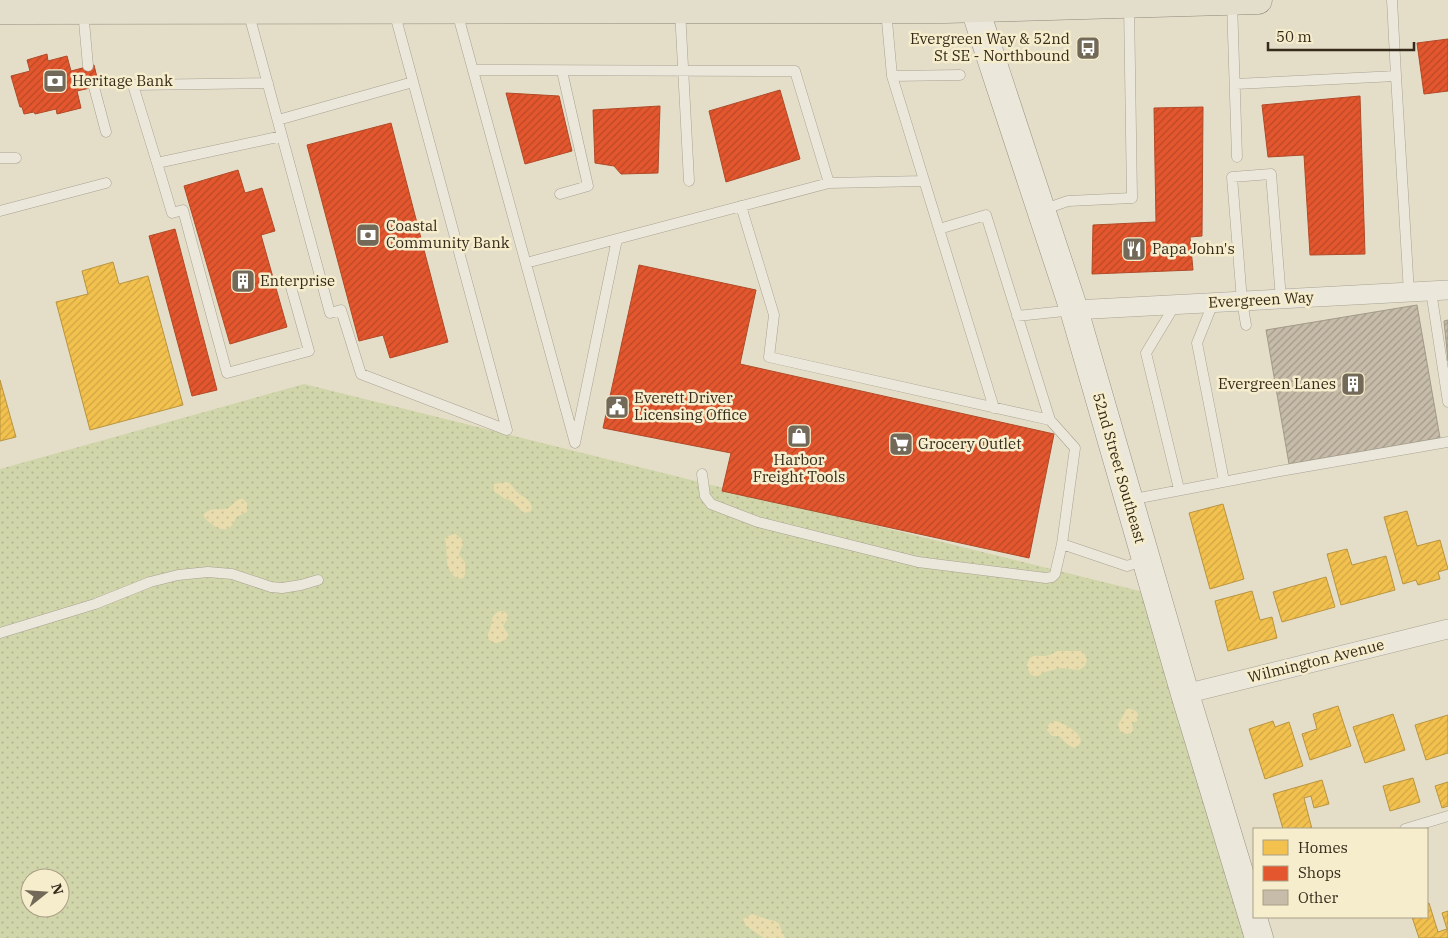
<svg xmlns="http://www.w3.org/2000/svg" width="1448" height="938" viewBox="0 0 1448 938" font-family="'IBM Plex Serif',serif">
  <defs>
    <pattern id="grass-dots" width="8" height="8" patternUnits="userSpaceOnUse" patternTransform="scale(1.25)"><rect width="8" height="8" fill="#d1d5aa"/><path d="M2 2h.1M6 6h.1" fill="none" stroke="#b4b792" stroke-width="1.8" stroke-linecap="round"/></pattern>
    <pattern id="sand-dots" width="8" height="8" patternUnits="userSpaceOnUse" patternTransform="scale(1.25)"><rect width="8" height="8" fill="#e9ddae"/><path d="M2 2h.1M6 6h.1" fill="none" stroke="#c8be95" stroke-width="1.8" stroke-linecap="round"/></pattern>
    <pattern id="homes-hatch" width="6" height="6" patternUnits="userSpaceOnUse" patternTransform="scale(1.25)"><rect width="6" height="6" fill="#f2c14e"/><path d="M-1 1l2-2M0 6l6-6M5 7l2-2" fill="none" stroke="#d0a644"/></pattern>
    <pattern id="shops-hatch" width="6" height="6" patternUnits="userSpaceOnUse" patternTransform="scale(1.25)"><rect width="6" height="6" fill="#e4572e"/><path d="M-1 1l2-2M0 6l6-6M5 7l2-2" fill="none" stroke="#ba4826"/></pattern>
    <pattern id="building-hatch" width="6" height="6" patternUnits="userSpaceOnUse" patternTransform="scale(1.25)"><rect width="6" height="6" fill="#c7bca9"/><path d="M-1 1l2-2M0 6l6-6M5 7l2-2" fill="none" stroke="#a29989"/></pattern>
  </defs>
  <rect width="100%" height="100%" fill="#e4dec8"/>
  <path fill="url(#grass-dots)" fill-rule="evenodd" d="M304,384L1156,595L1259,938H0V469ZM30,878H60V908H30Z"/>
  <path fill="url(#sand-dots)" d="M506,482C513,484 513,488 518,493C524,498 529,498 532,507L531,511L524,513L510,500L505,499L494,491V484Z
    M240,499H243L247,503V512C243,514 239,515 236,518C234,521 233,526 229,528C221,533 209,523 204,517V514C211,507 217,510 225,509C231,508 234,501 240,499Z
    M455,534C469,542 461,545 459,555L465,562V575L463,578L458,579C442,568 449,554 445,539L448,536Z
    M500,611H504L507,614L508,618L503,626L508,634V638L500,642L495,643L488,639C487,633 490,631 491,626C492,618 492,615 500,611Z
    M1057,651H1081L1084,653L1087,659L1085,666L1079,670L1060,668L1045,672L1038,676H1034L1030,674L1027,666C1029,653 1036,656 1045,656C1049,656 1054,653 1057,651Z
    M1128,708L1136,711L1138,715L1137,721L1132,723L1133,731L1131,733L1126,734L1120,731L1118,725L1126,710Z
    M1055,721C1064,722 1094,740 1074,748L1067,744L1059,736H1052L1047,730C1047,725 1050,722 1055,721Z
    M752,914L766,919L775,921L779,924L785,938H764L746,926L743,919Z"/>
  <path fill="url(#homes-hatch)" stroke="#ba943f" d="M113,262L119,284L148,276L183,405L90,430L56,302L88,294L82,271Z
    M0,380L16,437L0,441Z
    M1223,504L1244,579L1210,589L1189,513Z
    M1407,511L1417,546L1440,540L1448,569L1438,572L1440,579L1418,585L1416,580L1403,584L1384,517Z
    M1347,549L1352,565L1386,556L1395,590L1341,605L1327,554Z
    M1326,577L1335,607L1282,622L1273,592Z
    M1252,591L1260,620L1272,617L1277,638L1228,651L1215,601Z
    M1338,706L1351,746L1310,760L1302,734L1317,729L1313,714Z
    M1393,714L1405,750L1365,763L1353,727Z
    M1448,715V753L1426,760L1415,725Z
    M1273,721L1275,727L1289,722L1303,766L1265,779L1249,729Z
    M1413,778L1420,802L1390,811L1383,786Z
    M1322,780L1329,804L1314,808L1311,796L1304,798L1312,829H1283L1273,794Z
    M1448,782V806L1442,808L1435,786Z
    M1429,903L1438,932L1447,929L1442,913L1448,911V938H1419L1412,917H1427V904Z"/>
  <path fill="url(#shops-hatch)" stroke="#b04a28" d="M1448,39V91L1424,94L1417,43Z
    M47,54L48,61L67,56L71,71L94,65L99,86L77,91L81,108L57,114L56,109L35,114L34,112L24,114L22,107H20L11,76L30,71L27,60Z
    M780,90L800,159L726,182L709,111Z
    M506,93L559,96L572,151L525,164Z
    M1360,96L1365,254L1310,255L1304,155L1268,157L1262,105Z
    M660,106L658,173L621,174L614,166L595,163L593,110Z
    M1203,107L1202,236L1190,237L1193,270L1092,274L1093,225L1156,222L1154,108Z
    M391,123L448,342L390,358L383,335L359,341L307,145Z
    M238,170L245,193L262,188L275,231L261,235L287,327L230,344L184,186Z
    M175,229L217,390L192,396L149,236Z
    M639,265L756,290L740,364L1054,434L1029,558L722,491L731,453L603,428Z"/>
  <path fill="url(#building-hatch)" stroke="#a39988" d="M1417,305L1440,438L1289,464L1266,330Z
    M1448,320V361L1444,321Z"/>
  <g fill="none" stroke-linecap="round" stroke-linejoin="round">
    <g stroke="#a8a292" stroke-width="11">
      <path id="lane" d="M1392,0L1396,76
        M1232,2L1237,157
        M83,10L88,66
        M680,10L689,181
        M886,10L892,76L994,408
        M248,11L330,313L341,310L361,374L507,430L394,11
        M457,12L575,443L617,239
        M473,70L795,71L829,183
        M892,76L960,75
        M268,83L133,85L157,163L282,136
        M1235,84L1396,76L1409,293
        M94,87L106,132
        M278,120L413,82
        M0,158H16
        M157,163L172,213L183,210L227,373L309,351L291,287
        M560,194L588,186L562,71
        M741,206L774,315L769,357L1050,420
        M1042,210L1068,201L1132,198L1129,4
        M0,211L106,183
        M939,229L986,215L1050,420L1075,448L1062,544L1127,566L1145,560
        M526,263L829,183L924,181
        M1431,291L1448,402
        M1213,303L1197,343L1224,481
        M1175,305L1146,353L1179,489
        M1017,316L1074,310
        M1246,325L1242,301L1232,177L1271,174L1281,299
        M702,474L705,496L711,504L758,522L918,562L1046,578L1052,577L1055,574L1062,544
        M1129,500L1280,471L1448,442
        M0,633L95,604L150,582L178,575L208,572L232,574L271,587L282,588L301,585L318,580
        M1405,829L1448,816"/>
    </g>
    <g stroke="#a8a292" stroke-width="20">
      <path id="street" d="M1074,310L1448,290
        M1185,694L1448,629"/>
    </g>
    <g stroke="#989182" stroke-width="29">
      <path id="secondary" d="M972,0L1074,310L1185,694L1259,938"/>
    </g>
    <g stroke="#8e8779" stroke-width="29">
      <path id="primary" d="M0,10L945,9L1258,0"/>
    </g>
    <use href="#lane" stroke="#ebe7db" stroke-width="10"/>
    <use href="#street" stroke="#ebe7db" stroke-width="19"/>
    <use href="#secondary" stroke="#ebe7db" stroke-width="28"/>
    <use href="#primary" stroke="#e3decb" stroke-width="28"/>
  </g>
  <defs>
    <g id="bus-square" transform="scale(1.25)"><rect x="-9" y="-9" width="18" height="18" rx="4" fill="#736958" stroke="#f6edcd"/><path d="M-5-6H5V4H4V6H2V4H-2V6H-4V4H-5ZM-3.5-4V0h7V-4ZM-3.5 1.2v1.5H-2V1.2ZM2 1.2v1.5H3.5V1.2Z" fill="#fff"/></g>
    <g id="bank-square" transform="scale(1.25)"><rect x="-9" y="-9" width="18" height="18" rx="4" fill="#736958" stroke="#f6edcd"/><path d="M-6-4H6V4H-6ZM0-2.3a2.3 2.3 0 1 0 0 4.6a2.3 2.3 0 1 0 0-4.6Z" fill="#fff"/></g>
    <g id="restaurant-square" transform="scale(1.25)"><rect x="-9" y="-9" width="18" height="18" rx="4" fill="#736958" stroke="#f6edcd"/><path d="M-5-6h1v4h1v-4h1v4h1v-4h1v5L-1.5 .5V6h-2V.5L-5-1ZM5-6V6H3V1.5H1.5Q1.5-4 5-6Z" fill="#fff"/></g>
    <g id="building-square" transform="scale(1.25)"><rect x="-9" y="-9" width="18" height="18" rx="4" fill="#736958" stroke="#f6edcd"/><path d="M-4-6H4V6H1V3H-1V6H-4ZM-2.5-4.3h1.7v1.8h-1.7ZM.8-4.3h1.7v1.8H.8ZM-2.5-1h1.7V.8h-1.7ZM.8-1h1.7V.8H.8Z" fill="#fff"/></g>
    <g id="civic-square" transform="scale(1.25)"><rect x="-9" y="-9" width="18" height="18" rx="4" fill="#736958" stroke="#f6edcd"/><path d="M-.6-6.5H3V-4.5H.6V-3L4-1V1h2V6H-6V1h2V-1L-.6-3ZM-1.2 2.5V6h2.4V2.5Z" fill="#fff"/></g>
    <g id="shop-square" transform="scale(1.25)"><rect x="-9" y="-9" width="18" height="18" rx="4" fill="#736958" stroke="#f6edcd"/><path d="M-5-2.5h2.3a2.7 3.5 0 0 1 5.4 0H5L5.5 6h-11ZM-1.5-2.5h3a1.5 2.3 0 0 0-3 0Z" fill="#fff"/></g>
    <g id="supermarket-square" transform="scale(1.25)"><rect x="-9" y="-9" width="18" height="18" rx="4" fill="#736958" stroke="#f6edcd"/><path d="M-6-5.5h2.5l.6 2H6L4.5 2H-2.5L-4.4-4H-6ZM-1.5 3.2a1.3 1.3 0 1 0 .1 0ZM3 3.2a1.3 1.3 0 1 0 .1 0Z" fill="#fff"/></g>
  </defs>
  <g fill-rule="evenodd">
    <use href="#bus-square" x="1088" y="48"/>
    <use href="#bank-square" x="55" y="81"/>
    <use href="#bank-square" x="368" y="235"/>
    <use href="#restaurant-square" x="1134" y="249"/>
    <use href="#building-square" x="243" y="281"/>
    <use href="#building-square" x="1353" y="384"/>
    <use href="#civic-square" x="617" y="407"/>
    <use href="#shop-square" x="799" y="436"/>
    <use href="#supermarket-square" x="901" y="444"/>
  </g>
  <g text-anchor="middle" stroke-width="5" stroke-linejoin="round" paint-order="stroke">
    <g font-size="15" fill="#362a1b" stroke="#f6edcd" text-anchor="start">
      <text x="1070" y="44" text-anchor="end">Evergreen Way &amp; 52nd<tspan x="1070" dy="17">St SE - Northbound</tspan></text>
      <text x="72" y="86">Heritage Bank</text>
      <text x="386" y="231">Coastal<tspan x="386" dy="17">Community Bank</tspan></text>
      <text x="1152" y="254">Papa John's</text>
      <text x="260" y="286">Enterprise</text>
      <text x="1336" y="389" text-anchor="end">Evergreen Lanes</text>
      <text x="634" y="403">Everett Driver<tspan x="634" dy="17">Licensing Office</tspan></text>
      <text x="918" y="449">Grocery Outlet</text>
      <text x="799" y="465" text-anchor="middle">Harbor<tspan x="799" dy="17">Freight Tools</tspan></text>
    </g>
    <g font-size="15" fill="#362a1b" stroke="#f6edcd">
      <text transform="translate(1261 300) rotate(-3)" y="5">Evergreen Way</text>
      <text transform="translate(1119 468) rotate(74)" y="5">52nd Street Southeast</text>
      <text transform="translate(1316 661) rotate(-14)" y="5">Wilmington Avenue</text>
    </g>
  </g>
  <rect x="1253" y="828" width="175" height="90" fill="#f6edcd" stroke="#a99f86"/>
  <rect x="1263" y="840" width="25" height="15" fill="#f2c14e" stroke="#a99f86"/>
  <text x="1298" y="853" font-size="15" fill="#362a1b">Homes</text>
  <rect x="1263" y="866" width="25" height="15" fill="#e4572e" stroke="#a99f86"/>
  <text x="1298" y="878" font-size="15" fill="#362a1b">Shops</text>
  <rect x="1263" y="890" width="25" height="15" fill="#c7bca9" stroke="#a99f86"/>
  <text x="1298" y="903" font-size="15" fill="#362a1b">Other</text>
  <g transform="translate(45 893) rotate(73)"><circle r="24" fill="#f6edcd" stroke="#a99f86"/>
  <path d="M0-4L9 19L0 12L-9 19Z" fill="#736958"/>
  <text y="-8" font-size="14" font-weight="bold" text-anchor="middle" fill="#362a1b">N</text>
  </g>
  <path d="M1268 42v8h146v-8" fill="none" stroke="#362a1b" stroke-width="2.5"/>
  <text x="1276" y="42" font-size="15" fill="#362a1b" stroke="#f6edcd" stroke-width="4" paint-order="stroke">50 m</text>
</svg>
